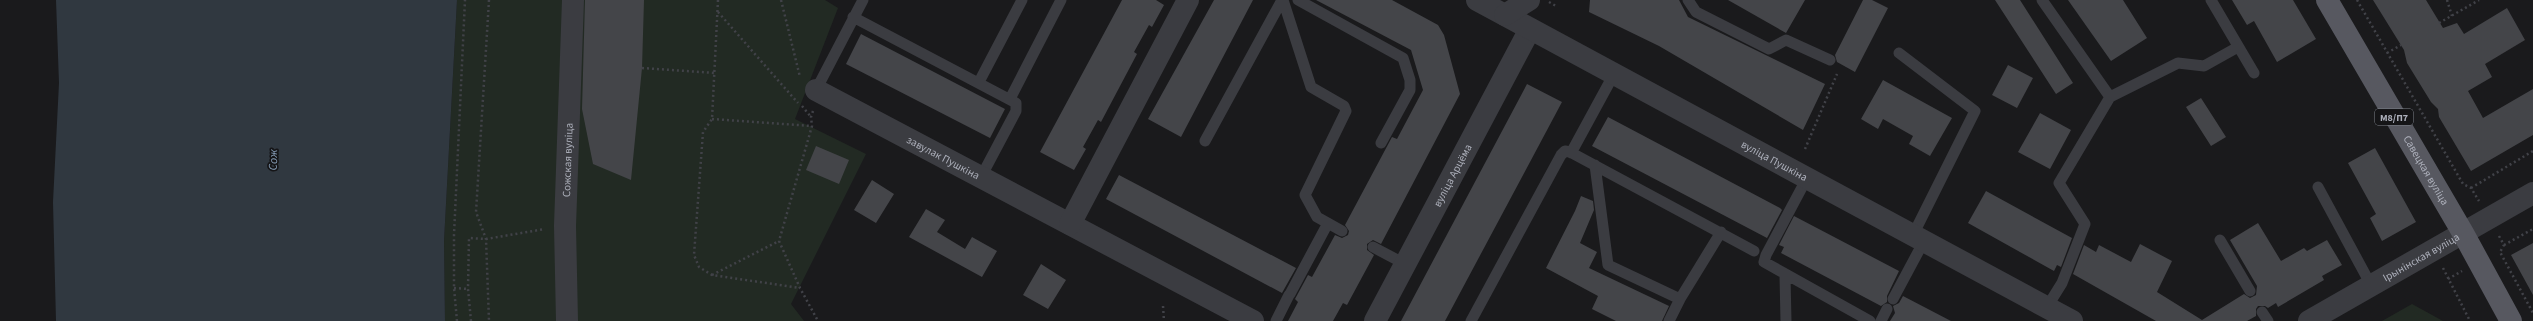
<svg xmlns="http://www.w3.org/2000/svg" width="2533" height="321" viewBox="0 0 2533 321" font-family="'Source Sans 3',sans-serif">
  <rect width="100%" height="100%" fill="#1a1a1c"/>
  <path fill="#222a23" d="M457,0H825L838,8L795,119L866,154L791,304L804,321H445L444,241Z
    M2412,304L2443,321H2382Z"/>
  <path fill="#303840" d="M56,0H457L444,241L445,321H56L53,202L59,83Z"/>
  <path fill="#444549" d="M585,0H644L642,68L631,180L593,164L582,109Z
    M1122,0H1156L1164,5L1152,27L1149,25L1134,52L1137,54L1101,122L1098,120L1083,147L1086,149L1074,170L1040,152Z
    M1214,0H1253L1181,137L1148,119Z
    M1316,0H1392L1438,25L1444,35L1460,94L1381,244L1373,240L1367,244V250L1374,255L1347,305L1343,303L1333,321H1288L1298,302L1295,299L1308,275L1312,277L1335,235L1342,238L1348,235L1349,231L1345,225L1392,137L1397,139L1423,90L1411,50Z
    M1590,0H1679L1688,17L1825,84L1803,130L1659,46L1589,12Z
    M1728,0H1805L1786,33Z
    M1863,0H1872L1888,8L1855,72L1837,62L1835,55Z
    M1995,0H2020L2073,83L2056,94Z
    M2068,0H2123L2147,38L2111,61Z
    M2232,0H2293L2316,39L2277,62L2254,21L2247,25Z
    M2373,0H2426L2443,28L2457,23L2464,34L2507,8L2525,40L2485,64L2492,77L2468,91L2483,118L2533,89V135L2471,171L2439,117L2438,109L2431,102L2407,63L2404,50Z
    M861,34L1005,109L990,138L846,64Z
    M2008,65L2033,78L2017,108L1992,95Z
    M1883,80L1952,118L1930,156L1909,144L1913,136L1883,119L1878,129L1861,119Z
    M1527,84L1562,102L1445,321H1401Z
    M2201,98L2226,137L2211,146L2186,107Z
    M2040,113L2071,130L2050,169L2018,152Z
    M1608,117L1780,208L1782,210L1767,238L1592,146Z
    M816,146L849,160L839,184L806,170Z
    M2375,148L2416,222L2382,241L2370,218L2376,214L2348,163Z
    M1119,175L1296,268L1282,293L1106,199Z
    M872,180L894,194L876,223L854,210Z
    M1986,191L2072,238L2061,267L2057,265L2054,271L1968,223Z
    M1581,196L1593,201L1594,210L1580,243L1597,252L1589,268L1669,306L1662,321H1616L1592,309L1598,296L1546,268L1575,211Z
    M926,209L945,220L937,232L965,249L972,237L997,251L982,277L909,237Z
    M1794,216L1899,271L1887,296V302L1881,306L1781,253L1784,247L1779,245Z
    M2258,223L2281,261L2304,248L2307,251L2327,240L2342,265L2322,276L2324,280L2278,307L2276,303L2268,308L2265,306H2258L2256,309V316L2247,321H2156L2073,274L2084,245L2096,252L2099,245L2131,262L2140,244L2172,261L2157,292L2202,320L2244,294L2250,298L2256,295L2257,286L2230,240Z
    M2533,243V295L2511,255Z
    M1041,264L1066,280L1048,309L1023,295Z
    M1903,296L1951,321H1890L1895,313L1893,306L1899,303Z"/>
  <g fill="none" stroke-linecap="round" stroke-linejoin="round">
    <path stroke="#414248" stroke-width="2.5" stroke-dasharray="2 3" stroke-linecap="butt" d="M489,0L476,212L486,239L489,321
      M718,0L712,119L703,132L694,255L699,267L712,275L800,288
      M781,0L800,77
      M2357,0L2463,184L2471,188L2479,201
      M2447,0L2452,16
      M1549,2L1556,6
      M718,12L798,103
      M2439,23L2479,0
      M2387,53L2401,45
      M642,68L715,73
      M802,106L811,117
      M813,111L811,117L812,126L779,241L800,288L818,321
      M712,119L812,126
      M1805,149L1837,74
      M2471,188L2533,151
      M2499,236L2504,245L2500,252L2533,313
      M2504,245L2533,229
      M2443,268L2470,321
      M712,275L779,241
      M2448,279L2462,271
      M454,288L468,289
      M1163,306L1164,321
      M457,321L454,288V235L465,0
      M471,321L468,289L469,238L486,239L545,229"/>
    <path stroke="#3b3c41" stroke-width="11" d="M1283,0L1311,87L1344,106L1346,111L1305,195L1317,217L1342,231
      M1298,0L1403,58L1410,80V90L1381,143
      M1688,0L1696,12L1769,49L1786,40L1830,60
      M2042,0L2110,97
      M2211,0L2254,73
      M853,17L1016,103V111L981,177
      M1899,53L1975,111L1913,235
      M979,82L1022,0
      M816,90L863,0
      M1010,99L1061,0
      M1205,141L1282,0
      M1571,153L1614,74
      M1595,165L1608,265L1680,299L1721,232
      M1807,178L1766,255L1764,262L1870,321
      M2318,187L2371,285
      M2220,240L2250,291
      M1373,247L1405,264
      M1785,276L1786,321
      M1290,294L1328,223
      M1893,299L1924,241
      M2047,307L2062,283L2085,224L2059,183L2110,97L2178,63L2204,66L2238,47
      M2262,312L2268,321
      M1276,321L1289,295
      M1471,321L1561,155L1565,151L1570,152L1754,251
      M1669,321L1680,299
      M1881,321L1887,309"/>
    <g stroke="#3b3c41" stroke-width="22">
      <path id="s1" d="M816,90L1253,321"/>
      <path d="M1070,224L1188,0"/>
      <path id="s2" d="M567,321L565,226L573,0"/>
      <path id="s3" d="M1375,321L1530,29"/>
    </g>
    <g stroke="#3b3c41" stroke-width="22">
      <path id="s4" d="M1477,0L2072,321"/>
      <path d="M1505,15L1529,0"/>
      <path id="s5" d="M2309,321L2533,193"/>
    </g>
    <path stroke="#575860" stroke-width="22" id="s6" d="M2327,0L2463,233L2511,321"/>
  </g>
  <g text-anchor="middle" stroke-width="3.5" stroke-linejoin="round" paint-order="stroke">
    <rect fill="#151517" stroke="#7f828a" stroke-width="1" x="2375" y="109" width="38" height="16" rx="3"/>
    <g font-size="10" font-weight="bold" fill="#adb0bb">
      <text x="2394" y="121">М8/П7</text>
    </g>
    <g font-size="11" fill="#adb0bb" stroke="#151517">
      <text dy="4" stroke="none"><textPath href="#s1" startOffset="144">завулак Пушкіна</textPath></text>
      <text dy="4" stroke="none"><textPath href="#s2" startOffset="161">Сожская вуліца</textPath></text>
      <text dy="4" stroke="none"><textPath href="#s4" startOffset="338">вуліца Пушкіна</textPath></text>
      <text dy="4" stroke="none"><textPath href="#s6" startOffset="197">Савецкая вуліца</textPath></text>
      <text dy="4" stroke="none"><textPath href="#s3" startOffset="165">вуліца Арцёма</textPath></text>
      <text dy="4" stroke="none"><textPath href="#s5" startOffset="129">Ірынінская вуліца</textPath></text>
    </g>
    <g font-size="12" font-style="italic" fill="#859cb5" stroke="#151517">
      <text transform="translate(273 160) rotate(-89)" y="4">Сож</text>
    </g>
  </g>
</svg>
